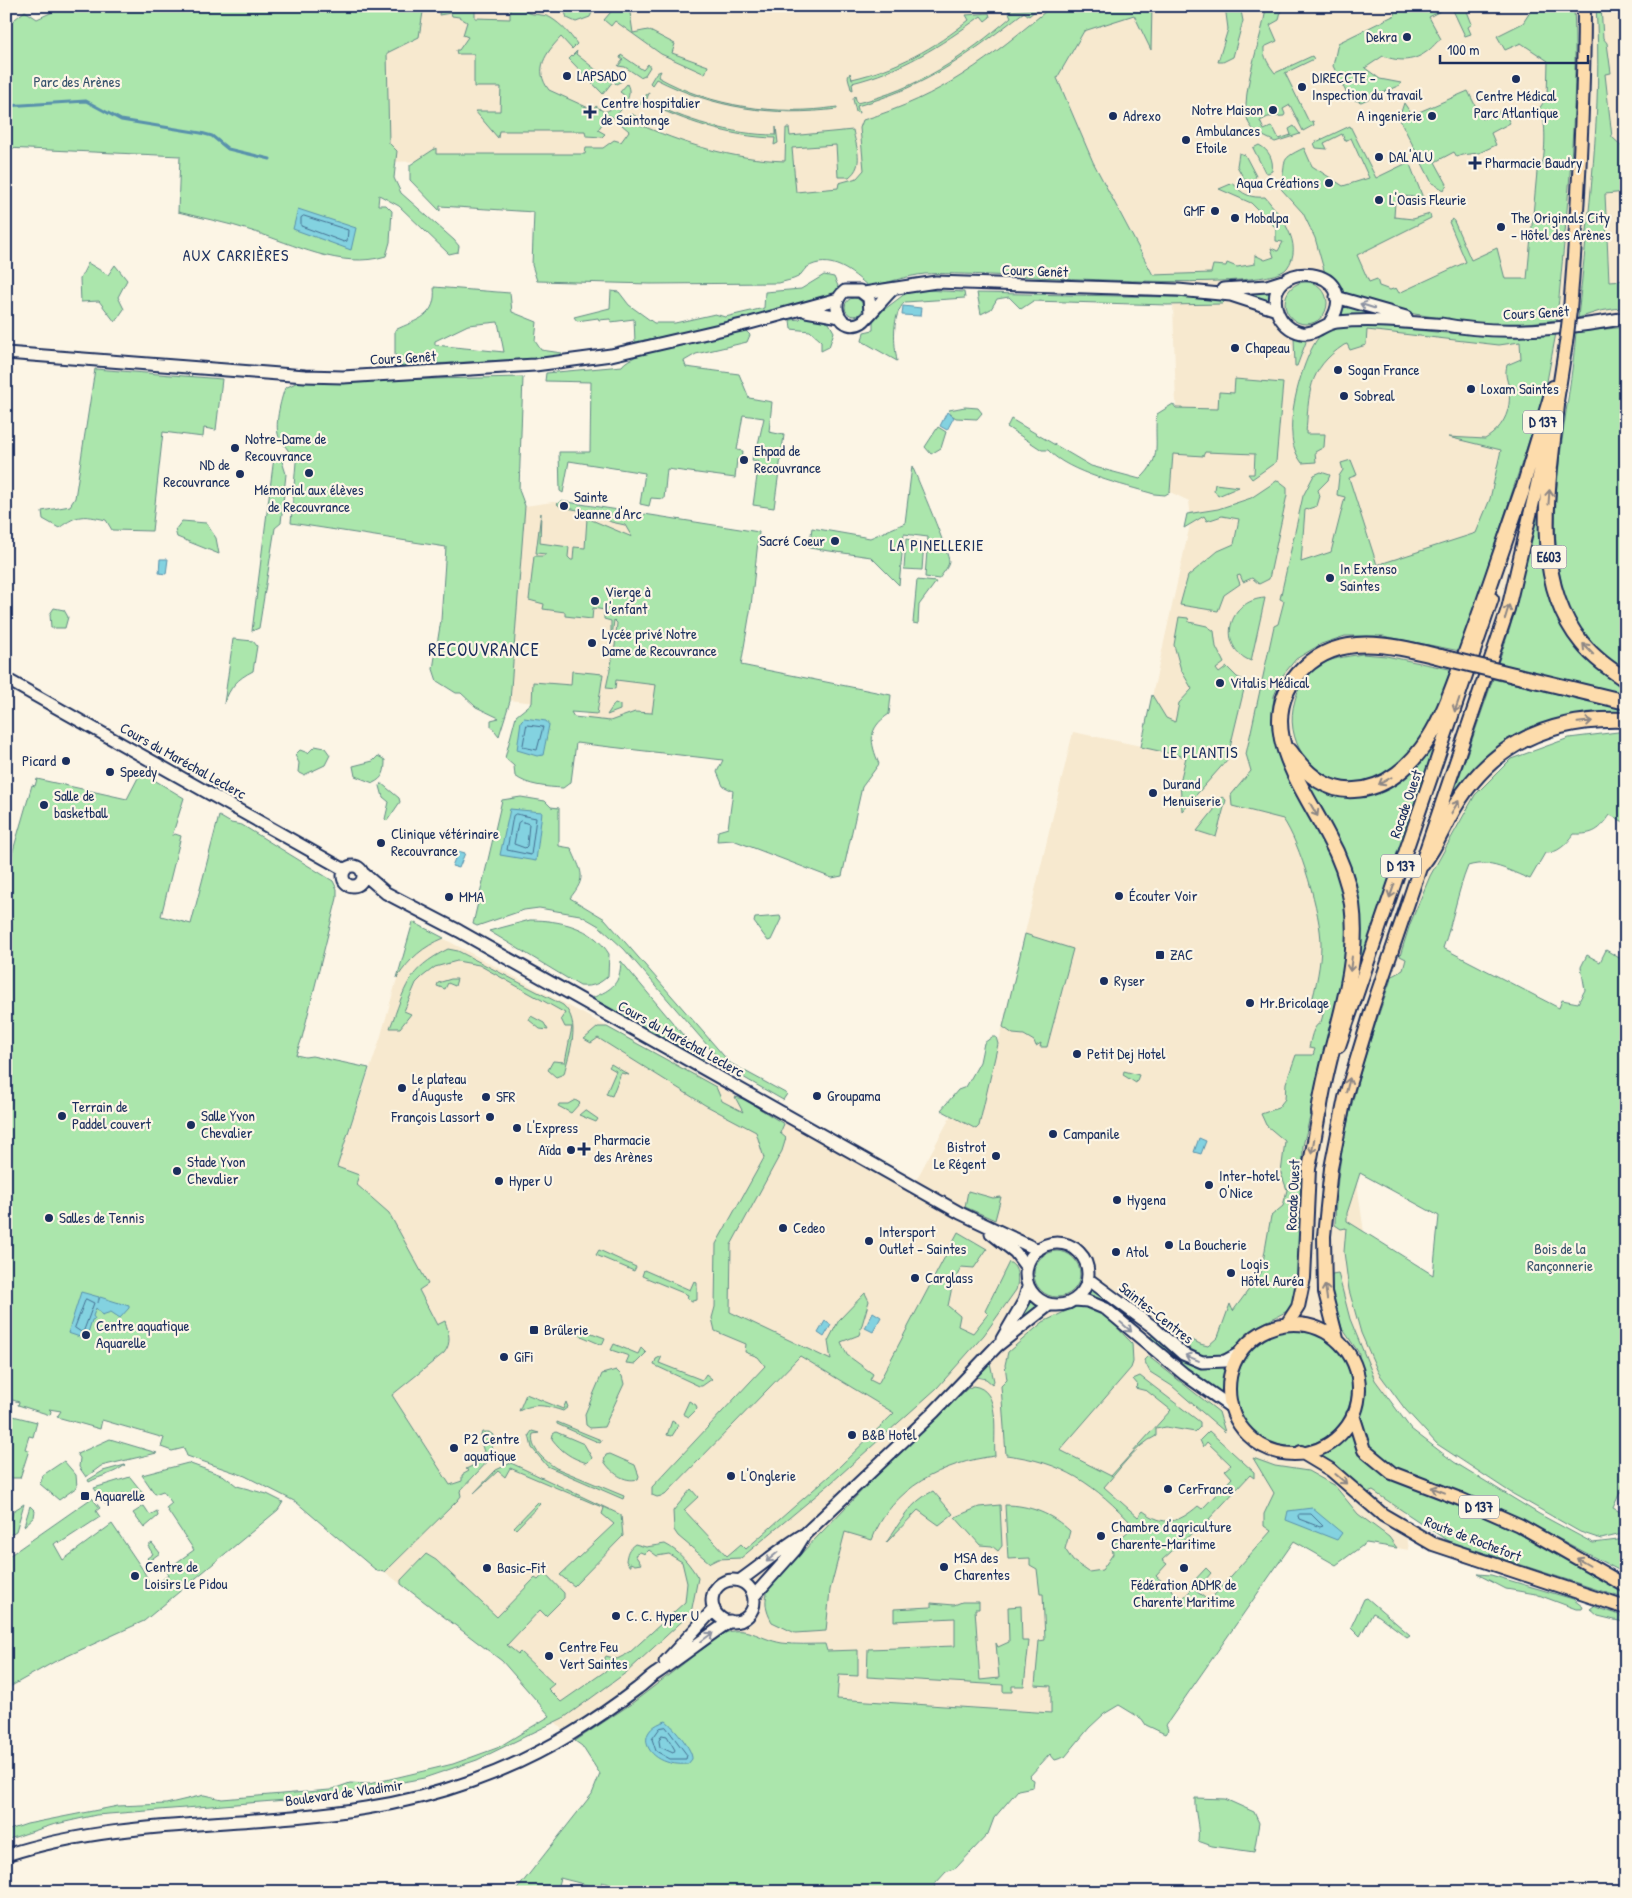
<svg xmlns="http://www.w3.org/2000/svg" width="1632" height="1898" viewBox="0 0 1632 1898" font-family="'Patrick Hand',sans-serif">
  <rect width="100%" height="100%" fill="#fcf5e5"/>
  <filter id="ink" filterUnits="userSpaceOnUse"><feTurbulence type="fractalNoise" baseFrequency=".02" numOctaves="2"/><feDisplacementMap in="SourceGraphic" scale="10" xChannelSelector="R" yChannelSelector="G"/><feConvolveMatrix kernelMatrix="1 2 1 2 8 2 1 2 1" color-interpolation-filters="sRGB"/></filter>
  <g filter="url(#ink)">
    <path fill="#f7e9cf" d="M274,6H1061L850,190L787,198L591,161L272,162Z
      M1150,6H1626V327L1576,333L1563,415L1484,842L1429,895L1357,1183L1409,1550L1366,1543L1336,1563L1271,1531L1209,1601L1180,1609L1036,1685L1051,1686V1713L837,1699L839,1675L825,1644L723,1642L582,1746L567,1735L502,1661L385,1572L453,1503L437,1465L392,1395L444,1353L437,1326L419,1290L427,1284L389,1214L337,1167L380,1039L413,922L775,1117L957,1218L960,1205L915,1182L952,1114L974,1123L1000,1037L1073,732L1141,746L1191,520L1189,501L1170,492L1176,408L1173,302L1157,281L1093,162L1057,78L1084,31Z
      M553,502L759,534L751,606L723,760L582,744L587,709L464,695L437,674L446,547L525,506Z"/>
    <path fill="#abe6ac" stroke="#638a85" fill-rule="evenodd" d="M57,6H424L419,37L387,53L389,143L397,151L394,178L401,193L454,240L459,246L458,252L449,254L399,206L379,195L378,205H386L392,211L390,242L386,256C341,270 294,244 252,231C228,223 202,218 178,212L180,156L6,148V21L10,23L25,11L37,19L57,10Z
      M440,6H475V18L510,19V6H521C528,18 541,12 551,18C562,25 570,34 577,44L572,49L561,37C546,53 533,69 549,90L593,110L596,106L604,112C614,109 619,103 624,95L620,92L627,84C634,97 622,107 615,118L608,115L598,130L605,134L602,137L586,136L585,131H499L498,138L475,111H500L501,87H474V54H457L456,50H459L468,37L463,35L467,22L459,17L452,16L451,13L439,15Z
      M563,6H594V8L590,17L576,22L567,18Z
      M616,6H629L633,33L648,30L675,44L672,53L708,66L705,74L661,54L615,21L611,26L604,20Z
      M1052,6H1152L1151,50L1134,15L1084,31L1057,78L1093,162L1153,275L1211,273L1213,265L1226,266L1227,263L1237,267L1255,264V255L1265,260L1274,257L1271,248L1278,251L1283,242L1276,241V228L1251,203L1219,189L1233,183C1242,195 1251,198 1265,197C1280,215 1305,244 1287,268C1266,297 976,270 925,274C906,276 887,283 869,287C852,272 830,253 806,268C803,271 801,275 798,277C793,280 785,281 779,283L650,284L537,281L532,265L534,212L440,206V211L410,180V165L436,148V154H585L586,148H603L614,140L621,142L629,131L622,125L632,114L637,117L634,122C683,144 731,159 785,161L786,128H789L790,136L853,130C856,147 865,165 849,177H838L836,145L792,148L796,192L838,188L839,183L857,178L864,170L860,128L863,120C943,96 989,59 1052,6Z
      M1225,6H1240L1243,21L1233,57L1223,62H1218L1228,29Z
      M1266,6H1282L1279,20L1270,25L1277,41L1264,47C1263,57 1269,65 1275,73L1312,56L1314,59L1285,73L1309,122L1313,121L1314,125L1303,131L1290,105L1283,109L1285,114L1284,116L1268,117L1260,121L1264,130L1271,127L1274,129L1279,139L1291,135L1289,129L1294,126L1300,134L1275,142C1268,138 1257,134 1252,128C1233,108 1265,32 1266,6Z
      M1392,6H1450L1429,17L1441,39C1436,42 1433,47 1429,50C1414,62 1400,62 1383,56L1365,68L1380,79L1401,83L1400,85L1361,102L1349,98L1333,66L1338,43L1395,15Z
      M1451,6H1465L1472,24L1468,27L1471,34L1465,36Z
      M1534,6H1574C1579,111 1566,216 1557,320L1507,325L1468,322L1381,309L1349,298L1324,270L1315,238L1303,213L1282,190L1280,184C1289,160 1276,161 1304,148L1312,166L1343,186L1369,178L1351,138L1345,141L1342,134L1324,143L1327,149L1316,148L1314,143L1350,126L1376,178L1409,162L1425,203L1415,204V197L1401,196L1400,203L1395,202L1394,217L1413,219L1430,214L1431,218L1357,255L1369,282L1377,279L1379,286L1390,290L1396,288L1399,293L1466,262L1449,222L1453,219L1471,260L1497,248L1505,279H1527L1537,172C1539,169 1542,165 1543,161C1545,151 1547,116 1539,109L1547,97L1548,61L1521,43L1505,50L1497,36L1523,23Z
      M1596,6H1601L1603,38L1607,43L1611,73L1605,74L1612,137L1626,150V192L1605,194L1609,281L1626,280V307L1600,311L1578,318C1588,215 1603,110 1596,6Z
      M1037,9L1029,16L1024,12C967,56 928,86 857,106L859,113L856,112L853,99L855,96L857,103C916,90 966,56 1011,17L1008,11Z
      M989,13L990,17L985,21L981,16C940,46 901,71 852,83L853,90L851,89L848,77L850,73L852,79C896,69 935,48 969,20L966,15Z
      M577,51L576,54L605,77L610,73L622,81L616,84L613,81L603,94L569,59Z
      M621,55L643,70L648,64L650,67L645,75L640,77L625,67L618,66L623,60L620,58Z
      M661,71L658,77C711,107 777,116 837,107V109C774,117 713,108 656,79L652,85L650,83L656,73Z
      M1468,91L1482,119L1503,110L1510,123L1491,133L1496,145L1479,153L1462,155L1457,157L1454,152L1435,162L1447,184L1444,190L1432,183L1399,118L1404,103L1412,115Z
      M649,93L646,101C685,120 731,135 776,135V127L778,143L774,145L775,138C729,137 685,121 644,102L642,106H638L646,95Z
      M1259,145C1269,150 1274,160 1272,171L1268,173L1265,172L1253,148Z
      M1239,153L1245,155L1256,176L1252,182L1244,179L1237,166Z
      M88,263L108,275L115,265L127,280L118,297L124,309L115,322L99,301L81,302L80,279Z
      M824,275L834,277L838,286L835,294L829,298L715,326L635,342L634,319L611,322L610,319L599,320L598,318L577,321L574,317L610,308L611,291L619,292L629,305L654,323H675L715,314L725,317L764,308L765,292L801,289Z
      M1285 303a21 21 0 1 1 42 0a21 21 0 1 1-42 0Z
      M434,287L510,293L512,312L537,322L535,341L541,350L562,353L560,357L395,366V330C418,319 437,317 434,287ZM498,322L504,352L435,345V341L468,325Z
      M924,290L964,292L965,298L905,302C891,315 894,344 897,361L862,341L864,332L873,330V318L906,293Z
      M1274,290L1270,304L1242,295V292Z
      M977,293L1214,298L1226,300L1222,304L1167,305L1033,301L1021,309L1009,297L997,299L991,309L981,314Z
      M845 307a9 9 0 1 1 18 0a9 9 0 1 1-18 0Z
      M1342,303L1383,315L1341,317Z
      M804,315L829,323L834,332L829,347L821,351V341L810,331L791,329L790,320L800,319Z
      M1355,324L1446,333L1499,335L1556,333L1545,392L1460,651L1383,636H1345L1321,644L1296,659L1283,675L1274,696L1272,717L1275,744L1288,777L1321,831L1348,902V959L1303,1146L1300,1271L1294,1306C1280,1317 1264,1321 1250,1331C1244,1335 1240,1342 1234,1347C1208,1369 1192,1350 1172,1333L1175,1331L1200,1344L1208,1346L1218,1337L1230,1304L1233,1311L1261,1273L1271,1216L1283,1206L1287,1190L1281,1173L1285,1141L1266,1125L1261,1114L1278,1108L1285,1099L1286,1083L1296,1055H1313L1315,1049L1309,1048C1311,1039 1312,1027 1321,1022L1324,1011L1311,1005C1316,986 1321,964 1321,944C1321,914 1300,843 1283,819L1232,806L1231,795L1251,771L1246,754L1250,736L1274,626L1278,624L1284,601L1280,599L1303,496L1314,475L1321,472L1330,475L1328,480L1318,490L1320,496L1317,506L1305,510L1301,562L1331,552L1345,497L1337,495L1339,476L1343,470L1341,463L1351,460L1357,475L1349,478L1377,565L1476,533L1490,499L1501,450L1448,437L1485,439C1505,427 1513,407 1508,384C1506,376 1505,374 1507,365L1521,359L1520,342L1499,345L1367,330L1366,345L1350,350L1347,344L1344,345C1307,370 1309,393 1306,434H1325L1324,447L1315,452L1316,462L1302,463C1296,455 1292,444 1292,434C1289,411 1304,355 1319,337C1327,328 1344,326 1355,324Z
      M1626,327V672C1595,651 1570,622 1562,585C1543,507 1570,412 1576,332Z
      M744,329L750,335L747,342L696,354L684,361L686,367L739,374L749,398L772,402L769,432L784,435L774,508L753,505L759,462L752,461L753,453H756L764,418L743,415L737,450L743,451L742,459H737L735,478L667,469L664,499L651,498L649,506L640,504L645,473L569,461L563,493L560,491L559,452H590L591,382L545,381L546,373L622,366C631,350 721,334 744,329Z
      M1294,337L1304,338L1306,342L1297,366H1295Z
      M95,369L222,379L216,430L204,428L203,437L163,432L152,531L112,530L106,520C83,515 78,514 59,528L43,519L42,511L70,506L75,498Z
      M523,377L519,490L525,506L510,701L499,736L491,726V720L499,718L476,707L461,693H456L437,681L433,669L441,620L446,547L291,523L296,462C291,454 285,446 280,439C273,428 281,399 285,388L298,382Z
      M1235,379L1283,383L1276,462L1252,479L1248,474H1254L1255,454L1205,452L1203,456L1173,454L1170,492L1165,495L1154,494C1124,485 1069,473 1048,450H1042L1007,427L1011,419L1091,466L1140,479C1164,457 1153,442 1157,414L1173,404L1176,408L1218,409L1219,392L1234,393Z
      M965,407L978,408L982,413L977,419L956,418L950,414L949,410Z
      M938,427L946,432L941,448L931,454L925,447Z
      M274,457L281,458L286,474L281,523L275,528L259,628L252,631Z
      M912,466C917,477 950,555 949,562C948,568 942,574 939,579L925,577L928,537L904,534L899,585L871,557L809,548L812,528L870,538L905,523Z
      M1278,480L1287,487V495L1269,579L1259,584L1252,578L1243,582L1240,575L1237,576L1240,584L1224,595L1218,611L1180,605L1188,576L1218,551L1234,544L1239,519L1222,516L1207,521L1204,516L1184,528L1187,514L1218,509L1251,498Z
      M1215,484L1239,487L1218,496L1214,490Z
      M1541,498L1561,621L1626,683V695L1498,663L1510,628Z
      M561,501L759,532L751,606L741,665L891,695L889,714C867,729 870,742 879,764L862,787L842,876L832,878L733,840L717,841L718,831L728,828L733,791L723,786L717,772L723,760L576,743L571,782L563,788C547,787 528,786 515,776L514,766L505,758L516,716L532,703L533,682L571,685L572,671L603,674L597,714L571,712L574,717L610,721L635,712L652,713L656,685L616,680L615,689L606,688L615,646L617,623L614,620L611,646V621L604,619V610L593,608L592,619L565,616V612L543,609L544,604L529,600L534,556H543L546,554L536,553L541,513L540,543L569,547L568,557L571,560H573L574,547L585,548L587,518L632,537L625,525L611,522L595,513L561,507L557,504Z
      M182,521L206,523L216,538L219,554L177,537L175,530Z
      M906,539L924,542L922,570L904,569Z
      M917,580L936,582L919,605L918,624L913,623Z
      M1265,598L1251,661C1217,648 1227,600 1265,598Z
      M54,608L64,610L68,617L65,628H51L50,614Z
      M1179,617L1188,618L1189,622L1207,626L1214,631L1216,647L1224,663L1216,669L1219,673L1227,667L1237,677L1246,681L1227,760L1182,811L1180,782L1186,757L1141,747L1152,695L1166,718L1175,722L1179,703L1192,689L1181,670L1174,645Z
      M233,639L253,641L257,646L253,671C237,679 230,687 224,704Z
      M1362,654L1386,656L1454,670C1443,695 1434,726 1417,749C1403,768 1377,785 1353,784C1310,781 1283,739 1295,700C1298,689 1305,675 1315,668C1328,658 1346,657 1362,654Z
      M1493,679L1626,710V717L1514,740L1444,821Z
      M615,703L620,705V710L607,715Z
      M1449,710L1359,972L1356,971L1349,871L1336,837L1298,768L1308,779L1374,791Z
      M1626,731V823L1610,815C1600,830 1593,835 1574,834C1568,843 1557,854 1545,853L1530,879C1509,871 1490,859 1468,866C1457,893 1453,921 1443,948L1559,1008L1562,1000L1578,1003L1585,990L1581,967L1587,955L1600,962L1606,950L1626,962V1479L1613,1508L1626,1515V1533L1601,1539L1580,1532L1513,1494L1437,1444L1405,1409L1378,1372L1361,1333L1349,1290L1344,1252L1346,1228L1341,1229L1335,1225C1336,1139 1364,1056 1392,976L1403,970L1406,959L1400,956L1410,924L1430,876L1475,795L1511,759L1569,738ZM1360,1173L1439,1216L1433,1275L1347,1221V1213Z
      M315,746L325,748L330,755L325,765L304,775L298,772L299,763L295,755L300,750L308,753Z
      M378,756L385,760C385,771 384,778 373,783L355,776L353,766L373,761Z
      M141,772L184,798L172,836L175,834L181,836L161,916L191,924L219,816L231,823L242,825L333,881L337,889V898L302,1038L296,1055L305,1057L312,1056L369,1068L337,1167L359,1175L356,1184L389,1213L428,1284L419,1290L437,1325L445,1321C449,1333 452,1343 444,1353L392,1395L450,1485L462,1481V1475L469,1471L466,1469L480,1462L478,1456L484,1452L480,1439L482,1432H489L493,1435L490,1459L460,1491L461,1496L458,1500L385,1572L377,1571L296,1502L245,1476L187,1456L184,1448L172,1451L161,1447L164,1438L102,1420L100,1429L57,1417L61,1411L49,1409L51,1411L50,1415L18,1405L19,1402L6,1398V875L32,785L35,786L37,779L127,799Z
      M381,783L399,798L400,802L387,821L385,819L389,802L383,797L380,786Z
      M521,797L545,801L551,807L559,808V846L571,848C581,872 588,876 570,898L605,919L730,1063L787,1094L783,1100L727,1068L624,949L599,926L580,915L539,908L524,910L477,926L473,924L502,800Z
      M1222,797L1226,800L1216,837L1197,831L1214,810L1215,802Z
      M780,916L781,919L771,940L768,941L754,922L755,918Z
      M530,920C559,920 593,927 609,954L608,976C600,984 592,987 580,986L489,931Z
      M413,922L444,938C423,947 410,958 397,978Z
      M1025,934L1073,949L1047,1047H1040L1041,1043L1036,1046L1034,1041L1024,1035L1013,1034L1003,1027Z
      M448,949L458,951L563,1005C582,1023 569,1052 564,1074L556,1077L548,1070L553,1061L565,1062L572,1027H565L561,1019L565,1013L479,965L457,961L435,967L422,977L416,983L404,1011L411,1014L400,1028H390C406,987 406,970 448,949Z
      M621,961L704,1060L592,998C613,989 620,984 621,961Z
      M451,979H457L455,986L448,983L445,989L437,986L438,983Z
      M531,1016L544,1023L548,1030L540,1029L529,1020Z
      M598,1027H607L716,1087L722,1101L743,1112L735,1097L744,1099L784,1124L780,1133L786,1138L782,1151L731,1245L730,1312L831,1360L828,1341L839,1320L865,1293L869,1301L859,1335L841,1342L847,1355L873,1374L870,1380L878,1384L958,1232L987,1249L974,1268L961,1267L952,1287L948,1306L960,1316L958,1326L973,1333L988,1314L985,1311L1009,1262C1019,1267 1019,1280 1016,1290L984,1335L937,1388L831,1483L741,1558L718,1559L710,1563L678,1536L674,1530L673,1511L691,1489L698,1497L684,1510L727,1556L741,1544L746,1549L837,1469L894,1413L800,1356L665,1495L657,1497L652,1495V1487L765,1366L758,1357L745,1352L746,1344L715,1331L712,1318L715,1307L716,1244L764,1158L756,1132L705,1105L598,1038L591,1043L584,1039Z
      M992,1037H996L998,1044L979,1126L976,1129L941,1110L958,1090L966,1087L980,1062L984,1043Z
      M611,1064L629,1075L621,1073L612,1096L606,1094L616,1071L609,1067Z
      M1124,1071L1139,1075L1136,1083L1123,1075Z
      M575,1100L580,1103L571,1113L558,1106L559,1104H568Z
      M585,1110L598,1119L596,1122L579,1115Z
      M968,1191L993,1198L1001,1197L995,1220L965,1207Z
      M599,1250L636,1267L634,1271L596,1255Z
      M1034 1274a23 23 0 1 1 46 0a23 23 0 1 1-46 0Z
      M644,1270L690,1290L694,1281L697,1283V1300L692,1301L687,1298L688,1295L642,1276Z
      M1338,1273L1350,1319L1375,1380L1411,1429L1454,1462L1539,1514L1593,1543L1626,1539V1574L1514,1515L1434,1481L1392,1473L1364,1450L1353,1415L1358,1390L1359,1353L1342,1328L1330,1291L1332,1274Z
      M1090,1287L1101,1293L1112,1303L1104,1304L1085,1296Z
      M1030,1298L1040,1305L1000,1340Z
      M1079,1305C1104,1307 1115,1327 1132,1343L1133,1362L1131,1368L1060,1450L1111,1476L1171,1410L1147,1391L1135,1388L1138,1385L1133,1379L1140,1376L1200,1422V1427L1195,1432L1166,1427L1156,1429V1436C1135,1446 1120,1469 1104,1487L1138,1517L1143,1511C1165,1527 1178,1523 1198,1506L1202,1509L1232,1478L1225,1470L1231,1465L1207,1442L1203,1447L1200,1440L1209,1431L1254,1472V1478L1250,1475L1209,1519L1213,1524L1211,1526L1201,1525L1162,1560L1167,1564L1156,1576L1182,1599L1194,1587L1191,1584L1206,1568L1211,1573L1196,1591L1209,1601L1271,1531L1264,1526V1514L1274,1493L1253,1458L1275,1466L1308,1471L1335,1486L1358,1514L1389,1537L1397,1548L1366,1543L1336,1565L1294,1541L1166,1725L1168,1730L1165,1734L1146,1725L1142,1719L1119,1705L1104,1714L1089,1728L1065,1757L1055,1760L1050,1754L1029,1777L1034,1780L1033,1787L1018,1790L994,1818L988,1834L956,1868L946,1872L935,1884L934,1892H628V1889L602,1882L599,1888L560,1878L556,1892H515L592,1794L600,1774L582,1746L575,1741L631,1704L722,1634C747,1624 758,1639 782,1643C796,1645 811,1644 825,1644L827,1651L858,1650V1676L839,1675L837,1699L1051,1713V1686L1035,1685L1039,1641L1045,1640L1043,1594H1040L1037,1569L1030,1565V1558L1008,1559L1005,1505C1030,1505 1052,1514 1070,1531L1065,1549L1073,1561L1089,1572L1102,1570L1113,1554L1112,1546L1134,1526C1094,1484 1064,1462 1006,1455L1001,1386L1007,1380L1005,1365L1008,1352L1043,1322Z
      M565,1323L605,1338L602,1345L563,1328Z
      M1234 1388a59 59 0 1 1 118 0a59 59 0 1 1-118 0Z
      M1155,1334L1178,1355L1227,1362L1221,1394L1187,1373L1149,1338Z
      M614,1344L638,1354L641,1348L646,1353L635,1364L626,1363L629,1356L611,1350Z
      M662,1356L659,1363L702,1380L706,1374L712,1379L702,1386H699L654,1365L656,1359Z
      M1148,1356L1219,1412L1225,1432L1172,1386L1150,1372L1144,1360Z
      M990,1363L994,1381L992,1384L986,1379L976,1377Z
      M616,1370L622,1376L624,1384L604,1427L590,1428L586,1425L585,1414L602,1374Z
      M973,1386C1002,1389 993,1434 995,1456C944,1462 891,1488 872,1540L845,1532L830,1590L826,1631L795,1633L772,1622C765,1610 764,1600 769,1587L872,1480L967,1389Z
      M526,1394L563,1409L566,1402L568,1407L563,1411C547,1406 535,1402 519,1411Z
      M689,1401L696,1405L697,1409L689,1417L683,1414Z
      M9,1415L37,1422L33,1437L29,1436L25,1449L29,1450L20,1478H6V1416Z
      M672,1421L679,1425L672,1436L667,1435Z
      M557,1422L601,1440V1442L600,1443L557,1424Z
      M1353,1426L1393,1480L1518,1530L1626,1590V1599L1448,1541L1373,1491L1365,1494L1315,1455C1333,1449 1342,1442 1353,1426Z
      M532,1431L539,1433L533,1434C529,1448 545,1461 556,1468L624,1496L623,1499L547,1466L532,1448L529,1435Z
      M556,1432L584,1444L592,1458L587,1463C571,1458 562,1452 552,1439L553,1434Z
      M110,1439L157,1453L101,1466L86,1477L79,1467L80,1458L77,1454Z
      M610,1454L635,1465L639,1476L638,1479C624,1483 611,1472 604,1461L606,1455Z
      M64,1461L76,1475L77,1487L59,1500L40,1484L43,1475Z
      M188,1463L224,1476L237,1486L267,1494L283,1502L278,1510L144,1621L54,1662L6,1689V1558L92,1498L100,1508L96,1511L100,1517L60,1543L58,1541L54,1544L63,1560L112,1524L143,1570L152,1588L168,1575L166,1570L194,1550L166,1508L172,1503L163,1491L155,1494L142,1475Z
      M511,1463L621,1515L623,1536L574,1586L560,1575L614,1524L602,1514L604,1508L510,1468L505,1477L498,1471L474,1493L496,1470Z
      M125,1465C114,1474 102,1475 89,1482L88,1480L103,1471Z
      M130,1477L142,1492L129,1501L124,1493L105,1504L94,1488Z
      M933,1491L953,1514L939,1525L918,1510L886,1543C900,1523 910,1502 933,1491Z
      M538,1502L540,1504L516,1529L514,1527Z
      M24,1504L16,1531L6,1537L13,1511Z
      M1000,1505L1002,1546L998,1551L992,1546L980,1545L955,1517L979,1507Z
      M30,1506L35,1511L34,1517L24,1526Z
      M144,1506L150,1515L157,1511L158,1516L144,1528L133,1513Z
      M152,1543L160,1553L149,1561L147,1558L153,1554L148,1546Z
      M635,1544L646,1547L665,1544C679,1551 690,1564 698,1578L691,1613L627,1672L565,1717L477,1760L424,1778L324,1797L96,1815L52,1825L6,1840V1831L27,1824L118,1806L166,1804L204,1795L222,1799L330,1790L350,1783L369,1784L453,1764L497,1748L550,1716L502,1661L401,1584V1580L426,1554L436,1560L497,1617L535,1578L538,1580L545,1573L564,1593V1598L546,1616L540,1610L507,1645L518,1654L520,1652L554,1684L548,1689L561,1702L607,1670L602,1664L606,1656L617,1659L629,1653L685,1602L687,1583L682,1562L669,1554L657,1556L649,1550L645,1554L640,1552L635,1555L641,1564L635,1565L630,1563V1567L626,1561C627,1553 628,1549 635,1544Z
      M1477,1574L1491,1575L1573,1599L1583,1607L1582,1609H1576L1536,1594L1506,1589Z
      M1367,1598L1410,1635L1407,1637L1379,1616L1373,1613L1360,1636L1351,1627L1364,1599Z
      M962,1602H979V1609H975L980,1680L999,1678L996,1643L998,1647L1009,1642L1008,1607L1021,1606L1022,1641H1029L1024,1686H1012V1692H1003V1685L867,1677L868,1649L955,1646V1618L894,1621V1609L931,1607V1603L954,1605Z
      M1594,1606C1604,1612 1618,1611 1625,1620L1623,1622L1598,1616L1590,1609Z
      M1195,1798L1225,1799L1254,1812L1259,1823L1254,1852L1212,1846L1198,1841C1200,1825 1194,1813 1195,1798Z"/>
    <path fill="#83d2e0" stroke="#5991ac" d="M298,209L356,228L351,250L293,229Z
      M903,306L921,308L920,316L902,315Z
      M947,412L954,417L947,430L940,426Z
      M160,559H168L166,574L159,573Z
      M524,718L546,721L549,725L543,755L537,756L517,750L521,721Z
      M510,809L542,812L536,861L500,855Z
      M458,851L465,853L459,868L452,866Z
      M1199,1138L1206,1141L1201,1154L1194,1152Z
      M81,1292L99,1297L98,1303L100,1297L129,1306V1308L120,1318L111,1312L102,1315L96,1308L93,1316L95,1319L92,1320L86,1339L68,1333Z
      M873,1312L881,1317L873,1332L865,1328Z
      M825,1321L831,1325L824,1337L818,1333Z
      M1312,1508L1342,1533L1337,1540L1286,1520L1288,1511Z
      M666,1721C674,1727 693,1750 692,1759L688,1764C648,1768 630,1731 666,1721Z"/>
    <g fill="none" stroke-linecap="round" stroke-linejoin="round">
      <path stroke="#457092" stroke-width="1" d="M304,216L348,230L347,241L344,242L301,226V218Z
        M527,725L543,727L537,750L523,747Z
        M516,814L536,818L531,855L507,850L513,816Z
        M521,821L529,824L527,846L525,848L514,844L518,823Z
        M86,1299L94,1303L84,1330L81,1332L75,1328Z
        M1300,1514H1311L1323,1526L1320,1527L1299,1519L1298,1516Z
        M666,1727L687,1755L686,1759H670L656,1751L652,1739L660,1728Z
        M662,1735L667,1736L675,1750L673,1753L660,1747L659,1741Z"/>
      <path stroke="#5991ac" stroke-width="3" d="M6,106L86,101L121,120L201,133L212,136L228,149L270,159"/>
      <g stroke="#1b2f5e" stroke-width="15">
        <path id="secondary" d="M1223,289L1267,286L1286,280
          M864,293L936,282L1178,290L1231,295L1277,310
          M1336,297L1406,317
          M806,311L840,317
          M870,313L869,298L860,291H845C827,304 842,334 862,322C868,318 885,296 892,290
          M1329,324C1368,266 1261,255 1277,311C1281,322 1290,331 1302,333C1316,335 1324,323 1337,322C1374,318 1412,323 1448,325
          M1441,324C1502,336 1565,329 1626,318
          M6,353L305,376L343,377L535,365L611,355L750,323L838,299
          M6,679L345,870
          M343 876a10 10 0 1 1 20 0a10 10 0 1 1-20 0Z
          M364,874L386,893L459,931L960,1213L1038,1250
          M991,1233L1015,1252L1027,1268
          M1026 1274a31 31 0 1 1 62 0a31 31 0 1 1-62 0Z
          M1088,1279L1153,1327L1183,1354L1202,1362L1225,1361L1238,1354
          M1075,1300L1087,1301L1106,1309L1184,1374L1231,1407
          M1002,1339L1024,1301L1028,1287
          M712 1601a21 21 0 1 1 42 0a21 21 0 1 1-42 0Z
          M739,1581C761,1566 781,1548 803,1535
          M754,1596L795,1550L805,1534L934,1412L997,1346L1049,1305
          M665,1662L714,1609
          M6,1855C123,1817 246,1828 366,1808C437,1797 509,1772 571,1734C594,1720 617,1704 638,1688C645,1683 650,1677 657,1673C682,1656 705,1638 730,1621"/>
      </g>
      <g stroke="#1b2f5e" stroke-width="16">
        <path id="primary" d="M1570,310C1578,209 1584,108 1584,6
          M1555,414L1566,343
          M1519,500L1553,387
          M1339,1046L1492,599
          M1287,1324L1298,1307L1304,1278L1309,1169L1321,1103
          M1229 1389a65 65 0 1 1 130 0a65 65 0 1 1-130 0Z
          M1337,1339L1325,1292L1324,1236L1331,1168L1345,1098L1372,1009L1508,609L1548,438
          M1353,1415L1364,1450L1392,1473L1460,1499L1519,1525L1626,1586
          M1301,1452L1331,1470L1383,1515L1433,1544L1626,1608"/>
      </g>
      <g stroke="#1b2f5e" stroke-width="18">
        <path id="highway" d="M1557,405C1549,481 1529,579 1582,643C1594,658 1610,669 1626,680
          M1514,675L1626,702
          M1290,751C1305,773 1325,792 1354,790C1386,789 1412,765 1429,738C1445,713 1454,683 1465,655C1485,601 1503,546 1522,491
          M1422,864C1436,847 1443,827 1454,808C1492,743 1552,717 1626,720
          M1319,1112C1328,1043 1362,975 1352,904C1348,880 1340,857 1328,836C1302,785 1249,720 1304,668C1342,631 1395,646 1441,657"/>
      </g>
      <use href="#secondary" stroke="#fcf5e5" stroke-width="11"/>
      <use href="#primary" stroke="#fddcac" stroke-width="12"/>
      <use href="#highway" stroke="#fddcac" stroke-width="14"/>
      <g stroke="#1b2f5e" stroke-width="16" stroke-linecap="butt">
        <path id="primary-bridge" d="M1566,343L1570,310"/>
      </g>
      <g stroke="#1b2f5e" stroke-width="18" stroke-linecap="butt">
        <path id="highway-bridge" d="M1441,657L1514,675"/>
      </g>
      <use href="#primary-bridge" stroke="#fddcac" stroke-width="12"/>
      <use href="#highway-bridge" stroke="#fddcac" stroke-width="14"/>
    </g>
    <defs><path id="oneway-shaft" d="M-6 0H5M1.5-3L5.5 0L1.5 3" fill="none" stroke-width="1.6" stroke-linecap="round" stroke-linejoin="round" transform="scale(1.25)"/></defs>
    <g stroke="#8c92a2">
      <use href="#oneway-shaft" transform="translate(1367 306) rotate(-162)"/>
      <use href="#oneway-shaft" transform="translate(1126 1327) rotate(41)"/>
      <use href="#oneway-shaft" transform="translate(1192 1358) rotate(-157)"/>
      <use href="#oneway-shaft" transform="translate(772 1557) rotate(140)"/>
      <use href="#oneway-shaft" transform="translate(707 1637) rotate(-37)"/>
    </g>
    <g stroke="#8c8685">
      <use href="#oneway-shaft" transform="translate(1549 497) rotate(-86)"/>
      <use href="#oneway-shaft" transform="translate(1507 612) rotate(-73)"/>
      <use href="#oneway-shaft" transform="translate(1588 649) rotate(-134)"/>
      <use href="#oneway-shaft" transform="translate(1457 705) rotate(109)"/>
      <use href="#oneway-shaft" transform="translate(1585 722) rotate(-6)"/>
      <use href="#oneway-shaft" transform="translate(1385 781) rotate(150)"/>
      <use href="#oneway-shaft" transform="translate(1455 807) rotate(-59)"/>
      <use href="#oneway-shaft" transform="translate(1314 810) rotate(60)"/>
      <use href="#oneway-shaft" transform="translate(1392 891) rotate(109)"/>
      <use href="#oneway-shaft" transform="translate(1351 964) rotate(97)"/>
      <use href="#oneway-shaft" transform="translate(1348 1085) rotate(-76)"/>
      <use href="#oneway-shaft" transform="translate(1313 1146) rotate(100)"/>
      <use href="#oneway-shaft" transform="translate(1326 1292) rotate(-98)"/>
      <use href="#oneway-shaft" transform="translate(1341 1479) rotate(41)"/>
      <use href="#oneway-shaft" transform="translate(1438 1490) rotate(-159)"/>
      <use href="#oneway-shaft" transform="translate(1583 1562) rotate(-150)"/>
    </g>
  </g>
  <g fill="#1b2f5e" stroke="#fcf5e5" stroke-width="2">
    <circle cx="1407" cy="37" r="5"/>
    <circle cx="567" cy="76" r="5"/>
    <circle cx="1516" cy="79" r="5"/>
    <circle cx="1302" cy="87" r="5"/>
    <circle cx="1273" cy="110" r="5"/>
    <path d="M587.5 104.5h5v5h5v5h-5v5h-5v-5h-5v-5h5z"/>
    <circle cx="1113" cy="116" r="5"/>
    <circle cx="1432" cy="116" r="5"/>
    <circle cx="1186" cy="140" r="5"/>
    <circle cx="1379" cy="157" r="5"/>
    <path d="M1472.5 155.5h5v5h5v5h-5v5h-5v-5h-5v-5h5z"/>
    <circle cx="1329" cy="183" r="5"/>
    <circle cx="1379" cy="200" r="5"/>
    <circle cx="1215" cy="211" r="5"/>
    <circle cx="1235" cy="218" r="5"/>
    <circle cx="1501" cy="227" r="5"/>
    <circle cx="1235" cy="348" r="5"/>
    <circle cx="1338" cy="370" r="5"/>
    <circle cx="1471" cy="389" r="5"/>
    <circle cx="1344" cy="396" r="5"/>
    <circle cx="235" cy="448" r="5"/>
    <circle cx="744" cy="460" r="5"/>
    <circle cx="309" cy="473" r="5"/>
    <circle cx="240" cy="474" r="5"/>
    <circle cx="564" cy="506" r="5"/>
    <circle cx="835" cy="541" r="5"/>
    <circle cx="1330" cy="578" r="5"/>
    <circle cx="595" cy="601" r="5"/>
    <circle cx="592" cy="643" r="5"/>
    <circle cx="1220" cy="683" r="5"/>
    <circle cx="66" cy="761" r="5"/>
    <circle cx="110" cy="772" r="5"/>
    <circle cx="1153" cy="793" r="5"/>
    <circle cx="44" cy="805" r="5"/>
    <circle cx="381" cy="843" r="5"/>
    <circle cx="1119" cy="896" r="5"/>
    <circle cx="449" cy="897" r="5"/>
    <rect x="1155" y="950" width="10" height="10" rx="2.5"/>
    <circle cx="1104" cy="981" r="5"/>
    <circle cx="1250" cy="1003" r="5"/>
    <circle cx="1077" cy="1054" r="5"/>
    <circle cx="402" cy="1088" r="5"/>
    <circle cx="817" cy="1096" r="5"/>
    <circle cx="486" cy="1097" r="5"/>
    <circle cx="62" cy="1116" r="5"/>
    <circle cx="490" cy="1117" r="5"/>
    <circle cx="191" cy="1125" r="5"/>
    <circle cx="517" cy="1128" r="5"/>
    <circle cx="1053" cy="1134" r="5"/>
    <path d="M581.5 1141.5h5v5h5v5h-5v5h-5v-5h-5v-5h5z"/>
    <circle cx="571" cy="1150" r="5"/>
    <circle cx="996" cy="1156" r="5"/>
    <circle cx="177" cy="1171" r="5"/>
    <circle cx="499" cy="1181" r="5"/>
    <circle cx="1209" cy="1185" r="5"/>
    <circle cx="1117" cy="1200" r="5"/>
    <circle cx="49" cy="1218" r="5"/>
    <circle cx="783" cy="1228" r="5"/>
    <circle cx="869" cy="1241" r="5"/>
    <circle cx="1169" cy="1245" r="5"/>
    <circle cx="1116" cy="1252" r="5"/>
    <circle cx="1231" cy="1273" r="5"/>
    <circle cx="915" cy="1278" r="5"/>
    <rect x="529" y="1325" width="10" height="10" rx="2.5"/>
    <circle cx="86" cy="1335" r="5"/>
    <circle cx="504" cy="1357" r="5"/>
    <circle cx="852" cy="1435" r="5"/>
    <circle cx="454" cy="1448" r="5"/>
    <circle cx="731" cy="1476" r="5"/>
    <circle cx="1168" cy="1489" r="5"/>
    <rect x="80" y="1491" width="10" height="10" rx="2.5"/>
    <circle cx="1101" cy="1536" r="5"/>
    <circle cx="944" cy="1567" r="5"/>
    <circle cx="487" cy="1568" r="5"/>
    <circle cx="1184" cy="1568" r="5"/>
    <circle cx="135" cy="1576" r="5"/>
    <circle cx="616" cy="1616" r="5"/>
    <circle cx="549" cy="1656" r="5"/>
  </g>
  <g text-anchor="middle" stroke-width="4.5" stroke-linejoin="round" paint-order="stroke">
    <g fill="#fcf5e5" stroke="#5e6a86" stroke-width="1">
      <rect x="1523" y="410.5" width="40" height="23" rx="4"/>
      <rect x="1531.5" y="545.5" width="35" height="23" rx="4"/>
      <rect x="1381" y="854.5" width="40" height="23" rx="4"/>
      <rect x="1459" y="1495.5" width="40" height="23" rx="4"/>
    </g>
    <g font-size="14" font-weight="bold" fill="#1b2f5e">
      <text x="1543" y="427">D 137</text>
      <text x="1549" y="562">E603</text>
      <text x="1401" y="871">D 137</text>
      <text x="1479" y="1512">D 137</text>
    </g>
    <g font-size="15" fill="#1b2f5e" stroke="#fcf5e5" text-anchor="start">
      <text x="1397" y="42" text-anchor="end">Dekra</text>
      <text x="577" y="81">LAPSADO</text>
      <text x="1312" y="83">DIRECCTE -<tspan x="1312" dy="17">Inspection du travail</tspan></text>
      <text x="1516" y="101" text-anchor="middle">Centre Médical<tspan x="1516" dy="17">Parc Atlantique</tspan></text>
      <text x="601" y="108">Centre hospitalier<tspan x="601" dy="17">de Saintonge</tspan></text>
      <text x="1263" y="115" text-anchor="end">Notre Maison</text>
      <text x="1123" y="121">Adrexo</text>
      <text x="1422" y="121" text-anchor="end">A ingenierie</text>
      <text x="1196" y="136">Ambulances<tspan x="1196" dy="17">Etoile</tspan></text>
      <text x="1389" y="162">DAL'ALU</text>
      <text x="1485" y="168">Pharmacie Baudry</text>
      <text x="1319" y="188" text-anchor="end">Aqua Créations</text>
      <text x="1389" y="205">L'Oasis Fleurie</text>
      <text x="1205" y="216" text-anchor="end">GMF</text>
      <text x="1245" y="223">Mobalpa</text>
      <text x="1511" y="223">The Originals City<tspan x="1511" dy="17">- Hôtel des Arènes</tspan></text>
      <text x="1245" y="353">Chapeau</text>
      <text x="1348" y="375">Sogan France</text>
      <text x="1481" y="394">Loxam Saintes</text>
      <text x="1354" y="401">Sobreal</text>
      <text x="245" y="444">Notre-Dame de<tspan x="245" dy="17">Recouvrance</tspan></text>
      <text x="754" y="456">Ehpad de<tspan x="754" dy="17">Recouvrance</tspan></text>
      <text x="230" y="470" text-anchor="end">ND de<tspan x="230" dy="17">Recouvrance</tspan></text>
      <text x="309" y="495" text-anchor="middle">Mémorial aux élèves<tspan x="309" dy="17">de Recouvrance</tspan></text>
      <text x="574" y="502">Sainte<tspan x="574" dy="17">Jeanne d'Arc</tspan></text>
      <text x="825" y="546" text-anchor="end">Sacré Coeur</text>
      <text x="1340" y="574">In Extenso<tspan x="1340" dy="17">Saintes</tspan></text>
      <text x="605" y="597">Vierge à<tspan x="605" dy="17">l'enfant</tspan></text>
      <text x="602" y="639">Lycée privé Notre<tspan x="602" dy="17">Dame de Recouvrance</tspan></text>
      <text x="1230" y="688">Vitalis Médical</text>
      <text x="56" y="766" text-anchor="end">Picard</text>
      <text x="120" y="777">Speedy</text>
      <text x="1163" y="789">Durand<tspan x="1163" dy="17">Menuiserie</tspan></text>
      <text x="54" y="801">Salle de<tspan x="54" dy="17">basketball</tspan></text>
      <text x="391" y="839">Clinique vétérinaire<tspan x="391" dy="17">Recouvrance</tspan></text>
      <text x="1129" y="901">Écouter Voir</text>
      <text x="459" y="902">MMA</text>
      <text x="1170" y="960">ZAC</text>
      <text x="1114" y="986">Ryser</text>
      <text x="1260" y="1008">Mr.Bricolage</text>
      <text x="1087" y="1059">Petit Dej Hotel</text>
      <text x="412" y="1084">Le plateau<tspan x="412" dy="17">d'Auguste</tspan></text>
      <text x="827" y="1101">Groupama</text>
      <text x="496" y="1102">SFR</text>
      <text x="72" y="1112">Terrain de<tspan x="72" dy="17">Paddel couvert</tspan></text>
      <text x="201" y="1121">Salle Yvon<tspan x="201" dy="17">Chevalier</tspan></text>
      <text x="480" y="1122" text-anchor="end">François Lassort</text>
      <text x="527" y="1133">L'Express</text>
      <text x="1063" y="1139">Campanile</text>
      <text x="594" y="1145">Pharmacie<tspan x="594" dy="17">des Arènes</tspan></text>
      <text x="986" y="1152" text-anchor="end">Bistrot<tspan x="986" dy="17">Le Régent</tspan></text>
      <text x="561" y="1155" text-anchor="end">Aïda</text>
      <text x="187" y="1167">Stade Yvon<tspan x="187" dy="17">Chevalier</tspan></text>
      <text x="1219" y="1181">Inter-hotel<tspan x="1219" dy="17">O'Nice</tspan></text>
      <text x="509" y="1186">Hyper U</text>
      <text x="1127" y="1205">Hygena</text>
      <text x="59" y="1223">Salles de Tennis</text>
      <text x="793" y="1233">Cedeo</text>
      <text x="879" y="1237">Intersport<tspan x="879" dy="17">Outlet - Saintes</tspan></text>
      <text x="1179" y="1250">La Boucherie</text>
      <text x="1126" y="1257">Atol</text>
      <text x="1241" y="1269">Logis<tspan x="1241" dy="17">Hôtel Auréa</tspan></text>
      <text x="925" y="1283">Carglass</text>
      <text x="96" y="1331">Centre aquatique<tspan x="96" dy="17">Aquarelle</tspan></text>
      <text x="544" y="1335">Brûlerie</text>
      <text x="514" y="1362">GiFi</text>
      <text x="862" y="1440">B&amp;B Hotel</text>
      <text x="464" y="1444">P2 Centre<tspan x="464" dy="17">aquatique</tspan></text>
      <text x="741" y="1481">L'Onglerie</text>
      <text x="1178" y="1494">CerFrance</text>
      <text x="95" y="1501">Aquarelle</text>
      <text x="1111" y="1532">Chambre d'agriculture<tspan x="1111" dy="17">Charente-Maritime</tspan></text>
      <text x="954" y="1563">MSA des<tspan x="954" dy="17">Charentes</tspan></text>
      <text x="145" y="1572">Centre de<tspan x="145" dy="17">Loisirs Le Pidou</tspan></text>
      <text x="497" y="1573">Basic-Fit</text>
      <text x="1184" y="1590" text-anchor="middle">Fédération ADMR de<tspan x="1184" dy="17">Charente Maritime</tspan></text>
      <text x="626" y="1621">C. C. Hyper U</text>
      <text x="559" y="1652">Centre Feu<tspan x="559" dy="17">Vert Saintes</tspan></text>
    </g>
    <g font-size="15" fill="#38546e" stroke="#fcf5e5">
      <text x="77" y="87">Parc des Arènes</text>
      <text x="1560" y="1254">Bois de la<tspan x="1560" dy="17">Rançonnerie</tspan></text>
    </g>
    <g font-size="15" fill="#1b2f5e" stroke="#fcf5e5">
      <text transform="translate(1035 271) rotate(2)" y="5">Cours Genêt</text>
      <text transform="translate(1536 313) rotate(-3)" y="5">Cours Genêt</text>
      <text transform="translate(403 358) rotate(-3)" y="5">Cours Genêt</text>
      <text transform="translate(183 761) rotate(29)" y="5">Cours du Maréchal Leclerc</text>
      <text transform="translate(1406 804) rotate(-71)" y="5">Rocade Ouest</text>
      <text transform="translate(681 1039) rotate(29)" y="5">Cours du Maréchal Leclerc</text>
      <text transform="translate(1293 1195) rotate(-87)" y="5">Rocade Ouest</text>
      <text transform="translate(1156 1313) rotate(38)" y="5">Saintes-Centres</text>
      <text transform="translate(1473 1539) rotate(21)" y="5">Route de Rochefort</text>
      <text transform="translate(344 1793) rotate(-8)" y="5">Boulevard de Vladimir</text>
    </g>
    <g font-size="16" letter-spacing="1" fill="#1b2f5e" stroke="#fcf5e5">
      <text x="236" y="261">AUX CARRIÈRES</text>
      <text x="937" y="551">LA PINELLERIE</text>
      <text x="1201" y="758">LE PLANTIS</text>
    </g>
    <g font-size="18" letter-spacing="1" fill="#1b2f5e" stroke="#fcf5e5">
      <text x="484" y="656">RECOUVRANCE</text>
    </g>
  </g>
  <rect width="1632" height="1898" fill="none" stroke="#fcf5e5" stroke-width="25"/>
  <rect x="12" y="12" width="1607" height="1873" fill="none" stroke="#1b2f5e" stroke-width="2" filter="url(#ink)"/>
  <path d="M1440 55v8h148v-8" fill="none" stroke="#1b2f5e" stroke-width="2.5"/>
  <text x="1447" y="55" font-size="15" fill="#1b2f5e" stroke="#fcf5e5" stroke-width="4" paint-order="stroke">100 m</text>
</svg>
